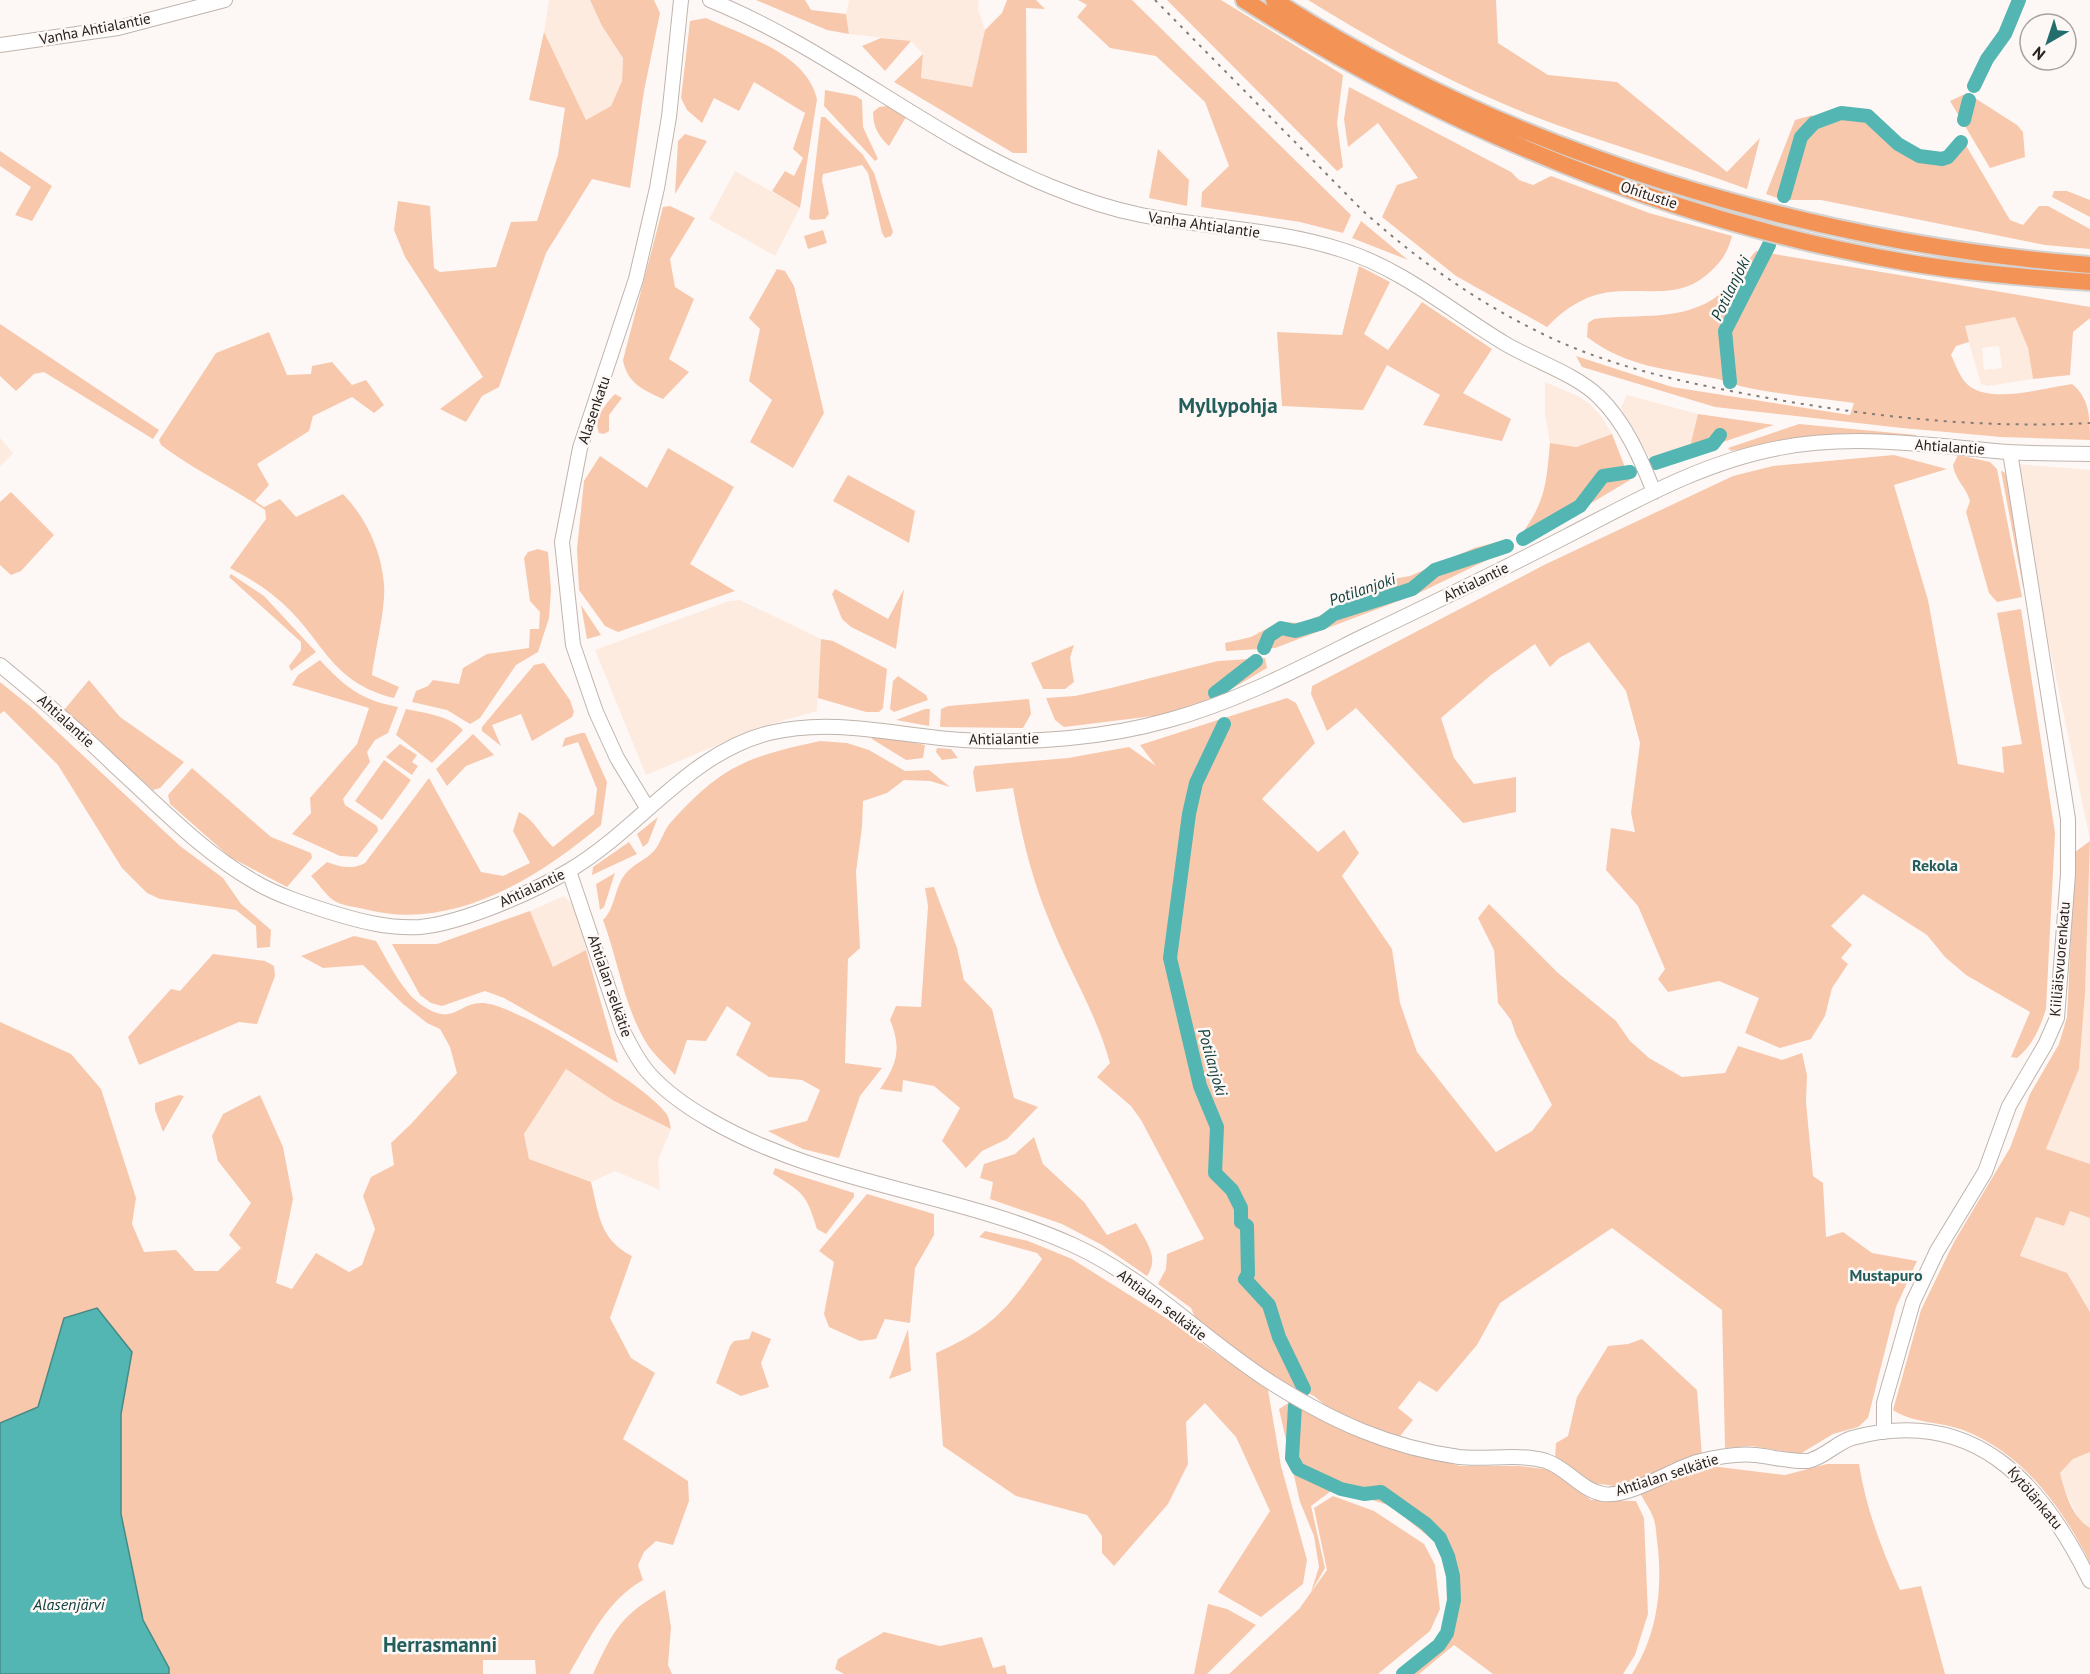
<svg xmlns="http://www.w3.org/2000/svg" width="2090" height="1674" viewBox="0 0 2090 1674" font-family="'PT Sans',sans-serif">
  <rect width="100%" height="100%" fill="#fdf8f6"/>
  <path fill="#feebdf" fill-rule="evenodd" d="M549,0H590L602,26L623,58L622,81L611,106L586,120L544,32Z
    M849,0H979L978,9L985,30L972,87L921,78L923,54L911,41L849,34L846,14Z
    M735,171L800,208L775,256L709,219Z
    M2015,317L2028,348L2033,379L1988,386L1981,384L1964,326ZM1999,346L2002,368L1984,370L1982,348Z
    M1545,382L1580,397L1591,405L1601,416L1612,434L1575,447L1550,443L1545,414Z
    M1627,395L1698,414L1690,450L1652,462L1621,408Z
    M0,438L13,453L0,467Z
    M2017,464L2090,470V840L2042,611Z
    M740,600L821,639L817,711L760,727L646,775L595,650L729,601Z
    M2090,848V1164L2046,1149L2079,1069L2085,994Z
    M564,896L572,904L589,945L586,950L553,968L530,911Z
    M566,1069L614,1101L671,1129L658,1160L660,1190L615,1171L591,1182L529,1159L524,1134Z
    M2070,1211L2090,1218V1312L2082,1297L2020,1257L2036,1217L2064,1226Z
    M2090,1452V1528L2080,1521L2064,1489L2060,1473L2073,1459Z"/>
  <path fill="#f8c8ac" d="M590,0H654L660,13L644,91L630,188L592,179L546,253L499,387L482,396L466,422L440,409L483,377L405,257L394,230L398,201L430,206L434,268L440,272L496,267L511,222L537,221L558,155L565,108L529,100L544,32L586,120L611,106L622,81L623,58L602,26Z
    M756,0H805L811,10L846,14L849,34L827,30Z
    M1007,0H1036L1045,9L1026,8L1027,153H1013L894,82L923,54L921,78L972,87L985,30L1002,13Z
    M1078,0H1132L1351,215L1343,233L1300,222L1201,207L1202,192L1229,166L1205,102L1156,56L1110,48L1077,17L1087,5Z
    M1167,0H1221L1343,75L1337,123L1343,167L1337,171Z
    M1308,0H1496L1498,43L1548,75L1617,82L1727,172L1760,138L1747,189C1664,158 1578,137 1497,101C1432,73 1368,37 1308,0Z
    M706,18C744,36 806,53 817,99L800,208L772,191L785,171L794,176L803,158L793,149L805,113L754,82L739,111L714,98L702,123L687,110L681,98L690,21Z
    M881,38L911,41L885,71L862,46Z
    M1349,87L1511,172L1519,180L1533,185L1551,176L1649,213L1732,236C1728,251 1723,260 1711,271C1682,300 1647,288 1610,292C1585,295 1564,309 1547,327L1456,276L1382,217L1397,185L1418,178L1378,123L1348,147L1344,119Z
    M825,90L856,96L862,100L863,127L878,159L875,161L824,106Z
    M1967,93L2017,125L2023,132L2025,157L1990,168L1950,101Z
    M887,106L906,117L889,146C879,137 873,127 873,112L879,107Z
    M1813,115L1794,140L1777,198L1766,194L1795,120Z
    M821,117H825L863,155L874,173L893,232L891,236L885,238L882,233L868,173L862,165L823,174L822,180L829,214L825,219L812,220L809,218Z
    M1840,119L1867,122L1895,150L1919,160L1952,162L1964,142L2010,220L2023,225L2039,206H2048L2090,229V249L2045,245L1821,200H1789L1806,138L1818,126Z
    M685,134L707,141L675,194L678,141Z
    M1158,149L1189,180L1187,206L1149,198Z
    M0,151L52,186L32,221L15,215L31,187L0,166Z
    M2054,191H2067L2090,200V217L2052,197Z
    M670,206L695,218L670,259L675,287L694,299L669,359L689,372L663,399C643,390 627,383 623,360L663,207Z
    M1361,221L1408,260L1352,238Z
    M823,230L827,243L808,249L804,236Z
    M1756,251L2090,307V318L2073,332L2070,375L2033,379L2028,348L2015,317L1965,326L1969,342L1956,346L1951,355C1955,363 1960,378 1967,384C1989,405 2043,388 2072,384C2090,398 2090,419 2090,440L2001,437L1902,428L1715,407L1582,367L1576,356L1672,387L1850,415L1854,403C1819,398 1783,395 1749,388C1737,386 1725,380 1713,378C1667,369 1626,367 1587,337L1588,323L1594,319C1637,313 1684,323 1720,294C1734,282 1743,265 1756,251Z
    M1359,266L1390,282L1364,334L1388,350L1422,302L1492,349L1463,393L1511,419L1502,441L1423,425L1440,395L1387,365L1363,410L1282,406L1277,332L1342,335Z
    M777,269L785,271L794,286L824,413L793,468L750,442L772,400L749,381L760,329L749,318Z
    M0,324L159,430L153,439L44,372L34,374L16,391L0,376Z
    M269,332L287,375L311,374L312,366L332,362L352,385L366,380L384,405L374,413L352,397L313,416L309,431L257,464L269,485L255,501L264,507L280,499L296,517L343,494C366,518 381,549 384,584C386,608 375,650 372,675L399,687L394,698C329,682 324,639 280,601C265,587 248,578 230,568L266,519L265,510C231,487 194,470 161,445L159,440L216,353Z
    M615,394L622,398L609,415V431L604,434L599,433C593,419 605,404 615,394Z
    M1698,414L1774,425L1720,443L1690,447Z
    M1799,424L1916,435L1915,439L1813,437L1731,451L1728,448Z
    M1612,434L1630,480L1526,542L1521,535C1546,500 1546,485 1550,443L1576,447Z
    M668,448L734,487L690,564L735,591L618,632L605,626L579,590L577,549L584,481L600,456L647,488Z
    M1894,455L1947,469L1894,485L1928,600L1958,764L2004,773L2002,747L2022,744L1997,613L2021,609L2055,833L2046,1009C2040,1028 2033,1045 2017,1058L2011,1057L2030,1012L1966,975L1945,957L1927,935L1863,894L1831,926L1852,945L1841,958L1848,964L1832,988L1825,1016L1811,1039L1780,1048L1745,1033L1759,998L1719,981L1668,992L1658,979L1665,969L1638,906L1606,870L1611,828L1635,832L1631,813L1640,743L1626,691L1589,642L1559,658L1550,667L1535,644L1491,675L1441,718L1454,758L1474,784L1516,777V812L1463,823L1356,708L1327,731L1311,694L1312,686L1544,565L1733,476L1773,466Z
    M1958,455L1990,462L1997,469L2022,597L1997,602L1989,593L1966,512L1970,501C1966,487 1955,480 1953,465Z
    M2001,471L2004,472L2009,481L2029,587H2023Z
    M848,475L915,511L909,543L833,501Z
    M11,492L54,535L21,571L11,575L0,565V502Z
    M1508,539L1512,548L1417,594L1275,648L1226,651L1225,643L1251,637L1279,622L1302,623L1357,600L1363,584L1410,576L1474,548Z
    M538,549L548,552L551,590L549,618L538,652L516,665L480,718L470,724L447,710L412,702L416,691L428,686L433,680L459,684L463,668L487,654L529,648L530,629H539L540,612L530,601L524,558L528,552Z
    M231,574L264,596L316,652L291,671L289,666L301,650V642L229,577Z
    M835,589L888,619L904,589L896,649L851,627L842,619L832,594Z
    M581,605L601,635L587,639Z
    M821,639L833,641L887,669L883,708L879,712H866L818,698Z
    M1074,645L1070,658L1074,682L1065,689H1043L1031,663Z
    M1265,658L1267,668L1223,694L1170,714L1064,727L1055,720L1046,698L1075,696L1111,688L1218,661Z
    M320,660C345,687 361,700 398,707L388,733L375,740L367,752L370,762L343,799L345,805L377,826L378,831L357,857L340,856L292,834L311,813L310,798L357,744L369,708L292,685L298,675Z
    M544,663L570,700L574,712L572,717L532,741L521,714L492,725L501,746L482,731V727L534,665Z
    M898,676L926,695L928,700L894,712L890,709L893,681Z
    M89,680L120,717L184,762L160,788L153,790L64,710Z
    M0,682L31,707L180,846L223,878L241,904L271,930L270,947L257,948L256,926L236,910L160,899L147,893L122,868L58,765L4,711L0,714Z
    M1287,698L1296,703L1315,743L1262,799L1318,852L1344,830L1359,853L1342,876L1392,949L1400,1003L1417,1052L1496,1152L1532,1131L1552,1105L1516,1035L1511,1020L1498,1003L1494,950L1478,918L1489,904L1558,973L1616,1021L1630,1041L1649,1058L1682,1077L1725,1073L1738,1046L1782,1060L1802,1053L1807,1075L1806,1102L1813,1176L1823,1183L1826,1237L1843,1232L1872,1253L1917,1261L1896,1307L1868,1418L1858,1427L1833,1434L1800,1454L1752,1446L1725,1448L1722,1310L1612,1228L1500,1303L1477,1345L1437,1392L1419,1381L1398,1408L1413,1420L1400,1436L1361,1425L1338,1416L1314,1396L1268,1376L1199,1327L1191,1308L1158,1284L1166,1269L1167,1254L1204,1239L1141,1120L1131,1106L1097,1077L1110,1063C1096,1012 1068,969 1049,920C1031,877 1021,833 1013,788L976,792L973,772L975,766L1068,758L1129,747L1156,766L1140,745Z
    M1029,699L1031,714L1023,728L940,727L941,709L948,706Z
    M406,709C425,713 450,716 463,730L432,763L396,735Z
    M925,709H930L929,726L896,720Z
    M581,733H585L607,782L601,825C538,878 454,931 368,910C358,907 341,906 333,900C325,894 318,883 311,876L327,862C341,867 351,870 365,863L429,778L481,872L503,876L530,863L513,831L519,812C534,819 540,835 553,847L594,814L597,789L578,742L562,747L565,738Z
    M473,734L494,755L466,766L447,786L436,769Z
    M871,734L925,745L923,758L906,760L872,739Z
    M820,741L847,743L869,750L905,771L929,770L950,787L930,781L904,780L887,793L863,801L862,827L856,872L860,948L848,959L845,1063L882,1068L860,1096L839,1158L803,1149L768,1131L807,1121L820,1090L802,1080L769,1077L736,1055L751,1023L727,1006L706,1041L687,1040L675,1075C666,1065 654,1055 647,1044C624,1007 618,960 603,920C616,908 614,886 627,872C634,864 645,860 653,852C661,844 663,830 672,821C723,765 747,757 820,741Z
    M400,744L417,755L412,762L418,766L412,775L386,757Z
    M937,748L951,749L958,758L942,760L936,752Z
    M384,760L411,780L382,820L355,801Z
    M192,768L271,837L311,853L312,858L287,887L230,857L170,804L168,795Z
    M658,817L648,843L643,847L637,834Z
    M2090,841L2085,994L2079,1069L2046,1149L2090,1164V1218L2070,1211L2064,1226L2036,1217L2020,1256L2067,1273L2090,1312V1452L2073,1459L2060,1473C2065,1493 2072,1517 2090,1528V1563C2062,1507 2023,1453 1963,1430C1939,1421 1914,1424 1893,1410L1921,1310L1954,1242L2010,1148L2030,1094L2059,1044L2067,1017L2075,852Z
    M629,842L637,854L592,875L593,867Z
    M615,873L604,907L600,910L596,884Z
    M934,887L957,948L964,980L992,1009L1014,1098L1038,1107L1007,1139L982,1151L966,1168L942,1141L960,1108L934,1086L903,1080L902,1092L880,1089C897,1064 902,1049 890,1020L896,1006L921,1007L928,906L925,888Z
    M530,911L553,967L586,950L618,1063L504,998L485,991L442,1006L431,1003L420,995L392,944H437Z
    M354,936L376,941C390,964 403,996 428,1009C454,1024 460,1002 483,1003C516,1004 645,1085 665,1112C669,1116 670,1124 671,1129L614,1101L566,1069L524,1134L529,1159L591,1182C599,1215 600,1240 632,1256L610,1318L631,1358L655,1373L623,1439L688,1481L689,1501L673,1545L656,1541L644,1552L638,1565L643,1580C607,1600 589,1640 569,1674H536L535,1660H483V1674H169V1667L143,1620L121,1514V1414L132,1352L64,1318L38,1407L0,1423V1022L71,1054L101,1089L136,1198L132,1224L144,1252L176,1250L195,1271H218L241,1248L229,1235L251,1203L218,1161L212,1136L223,1114L260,1095L283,1147L293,1199L276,1283L292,1289L316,1253L349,1272L362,1265L375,1229L363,1196L371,1177L394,1165L391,1143L411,1124L457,1073L450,1047L440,1029L427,1023L403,1004L363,965L323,968L301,956Z
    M213,954L265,961L274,966L275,976L257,1024L239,1022L139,1065L128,1037L171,989L180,991Z
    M179,1095L184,1096L163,1132L155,1110V1103Z
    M1034,1137L1043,1164L1084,1202L1107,1235L1136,1223C1146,1242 1160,1257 1147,1276L1102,1245L1062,1224L990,1199L993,1182L980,1178L984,1164L1015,1154Z
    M775,1168L854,1193V1197L826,1234L817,1229C806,1194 804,1193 773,1174Z
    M867,1194L934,1214V1235L915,1268L910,1323L885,1319L876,1339L860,1341L829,1327L824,1314L834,1262L819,1251Z
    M985,1231L1028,1241L1072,1259L1166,1318L1268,1390L1281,1466L1307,1560L1303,1584L1261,1617L1218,1592L1270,1511L1236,1437L1205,1403L1186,1422L1188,1464L1168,1504L1114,1566L1102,1553V1536L1087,1515L1016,1496L943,1446L936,1353C994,1327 1007,1309 1042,1259L1037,1253L979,1237Z
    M908,1329L911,1371L889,1379Z
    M752,1331L771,1339L761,1363L769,1387L741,1396L716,1383L730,1346L734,1341L749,1339Z
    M1642,1339L1697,1390L1702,1456L1624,1487L1591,1483L1555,1459L1556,1443L1568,1436L1577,1397L1608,1346L1628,1344Z
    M1290,1402L1339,1429L1430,1458L1460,1466H1519L1552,1470L1591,1500L1636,1501L1644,1518L1648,1614L1635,1655L1623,1674H1493L1454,1645L1419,1674H1407L1440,1646L1453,1610L1446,1551L1391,1506L1335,1488L1311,1506L1325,1568L1311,1592L1319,1567L1314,1536L1300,1502L1279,1409Z
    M1827,1464H1859C1866,1509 1882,1550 1900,1590L1921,1586L1945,1674H1632C1658,1634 1663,1586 1657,1540C1656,1533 1656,1524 1653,1517C1650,1509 1644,1501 1640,1493L1677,1475L1711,1466L1785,1475Z
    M1333,1496L1374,1511L1424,1544L1435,1565L1440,1609L1430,1631L1378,1674H1229L1299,1609L1327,1570L1314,1508Z
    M665,1590L671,1627L668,1665L672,1674H593C614,1629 621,1615 665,1590Z
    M1208,1604L1227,1609L1256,1625L1207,1674H1194Z
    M884,1632L940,1646L982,1637L993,1668L1005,1665L1007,1674H844L835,1669L838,1659Z"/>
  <path fill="#54b6b2" stroke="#468a86" stroke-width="1.5" d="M97,1308L132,1352L121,1414V1514L143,1620L169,1668V1674H0V1423L38,1407L64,1318Z"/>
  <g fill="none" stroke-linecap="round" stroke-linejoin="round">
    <path stroke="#54b6b2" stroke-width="14" d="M1974,86L1987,59L2005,34L2019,0
      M1964,120L1969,100
      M1784,196L1801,137L1814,123L1841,113L1868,116L1898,144L1919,156L1942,159L1948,157L1961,142
      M1730,382L1725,331L1769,245
      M1655,463L1713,444L1720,435
      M1523,539L1580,506L1603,476L1630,472
      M1264,648L1269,636L1281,628L1295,631L1322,623L1334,614L1412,589L1435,570L1507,546
      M1215,693L1256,661
      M1224,724L1196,783L1189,814L1170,958L1200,1086L1217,1127L1215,1173L1232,1190L1241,1208V1222L1247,1226L1248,1274L1245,1279L1269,1305L1279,1337L1304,1389
      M1295,1406L1292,1458L1298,1469L1341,1489L1364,1494L1381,1492L1426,1524L1440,1538L1448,1556L1453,1576L1454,1600L1447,1633L1439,1645L1403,1674"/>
    <g stroke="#bfb4ad" stroke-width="16">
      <path id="secondary" d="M710,0C831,49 931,138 1052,187C1081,199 1111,209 1141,215C1208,228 1277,229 1342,250C1401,268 1451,311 1504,343C1532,360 1576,374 1599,397C1625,422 1641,459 1654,492
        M0,45L118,28L225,0
        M0,665C39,697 77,729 113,764C158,805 202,852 255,882C277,895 305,904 330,912C359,921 389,929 420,927C463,923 533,892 570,870C639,829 689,753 769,733C835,717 897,736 963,740C1029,744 1106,738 1169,720C1236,702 1298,669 1360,638C1429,605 1499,571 1567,536C1635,501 1703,462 1779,448C1855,433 1933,446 2009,452C2036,454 2063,453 2090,454
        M648,809L617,758L596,712L573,645L562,542L580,448L636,279L657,188L669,117L681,0
        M569,871L623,1031C630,1045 637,1059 647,1071C664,1091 687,1107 710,1120C822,1185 956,1192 1073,1245C1148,1279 1206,1342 1275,1385C1334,1422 1389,1447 1459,1457C1487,1460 1519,1453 1546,1461C1567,1468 1581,1490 1603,1494C1628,1498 1671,1470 1697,1462C1716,1457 1735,1453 1756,1455C1774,1457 1790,1462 1808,1461C1825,1457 1836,1443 1852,1438C1973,1405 2041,1481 2090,1581
        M1884,1432V1403L1913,1302L1937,1251L1985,1172L2009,1106L2045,1045L2057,1018L2068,874V819L2010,452"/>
    </g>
    <g stroke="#d4d3d2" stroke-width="20">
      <path id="highway" d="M1244,0C1445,128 1673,223 1910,263C1970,273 2030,278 2090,282
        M1274,0C1511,154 1810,243 2090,265"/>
    </g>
    <use href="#secondary" stroke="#fff" stroke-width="14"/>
    <use href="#highway" stroke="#f39355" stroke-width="16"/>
    <path stroke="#807c79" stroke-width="2" stroke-dasharray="3 6" stroke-linecap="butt" d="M1155,0L1361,209C1417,260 1478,303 1547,336C1612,367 1682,382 1752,395C1863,416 1977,429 2090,423"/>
  </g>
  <g text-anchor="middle" stroke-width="5" stroke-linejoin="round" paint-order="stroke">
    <g font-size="15" fill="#26221f" stroke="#fdf8f6">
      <text transform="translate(95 29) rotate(-11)" y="5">Vanha Ahtialantie</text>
      <text transform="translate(1649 195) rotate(18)" y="5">Ohitustie</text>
      <text transform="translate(1204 225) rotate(8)" y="5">Vanha Ahtialantie</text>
      <text transform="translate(594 410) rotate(-71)" y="5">Alasenkatu</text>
      <text transform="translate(1950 447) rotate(4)" y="5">Ahtialantie</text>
      <text transform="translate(1476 582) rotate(-26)" y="5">Ahtialantie</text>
      <text transform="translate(66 721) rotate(42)" y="5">Ahtialantie</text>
      <text transform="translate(1004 739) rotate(-1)" y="5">Ahtialantie</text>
      <text transform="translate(532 888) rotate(-25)" y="5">Ahtialantie</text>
      <text transform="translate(2060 959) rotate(-85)" y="5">Kiiliäisvuorenkatu</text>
      <text transform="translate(610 986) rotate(71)" y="5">Ahtialan selkätie</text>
      <text transform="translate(1162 1305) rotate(37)" y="5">Ahtialan selkätie</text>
      <text transform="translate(1667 1475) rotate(-18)" y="5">Ahtialan selkätie</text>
      <text transform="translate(2035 1498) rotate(50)" y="5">Kytölänkatu</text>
    </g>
    <g font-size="16" font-style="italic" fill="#12403e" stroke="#fdf8f6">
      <text transform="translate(1730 288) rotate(-64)" y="6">Potilanjoki</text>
      <text transform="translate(1362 589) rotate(-19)" y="6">Potilanjoki</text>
      <text transform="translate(1213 1062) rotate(74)" y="6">Potilanjoki</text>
      <text x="69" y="1610">Alasenjärvi</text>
    </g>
    <g font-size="16" font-weight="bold" fill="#245e5c" stroke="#fdf8f6">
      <text x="1935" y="871">Rekola</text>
      <text x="1886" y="1281">Mustapuro</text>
    </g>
    <g font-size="21" font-weight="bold" fill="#245e5c" stroke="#fdf8f6">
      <text x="1228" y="413">Myllypohja</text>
      <text x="440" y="1652">Herrasmanni</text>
    </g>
  </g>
  <g transform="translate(2048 42) rotate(219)"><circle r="28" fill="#fdf8f6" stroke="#a7a2a0" stroke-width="1.5"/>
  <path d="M0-4.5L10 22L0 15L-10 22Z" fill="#236e6c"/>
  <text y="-9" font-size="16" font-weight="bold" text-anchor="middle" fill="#26221f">N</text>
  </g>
</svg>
